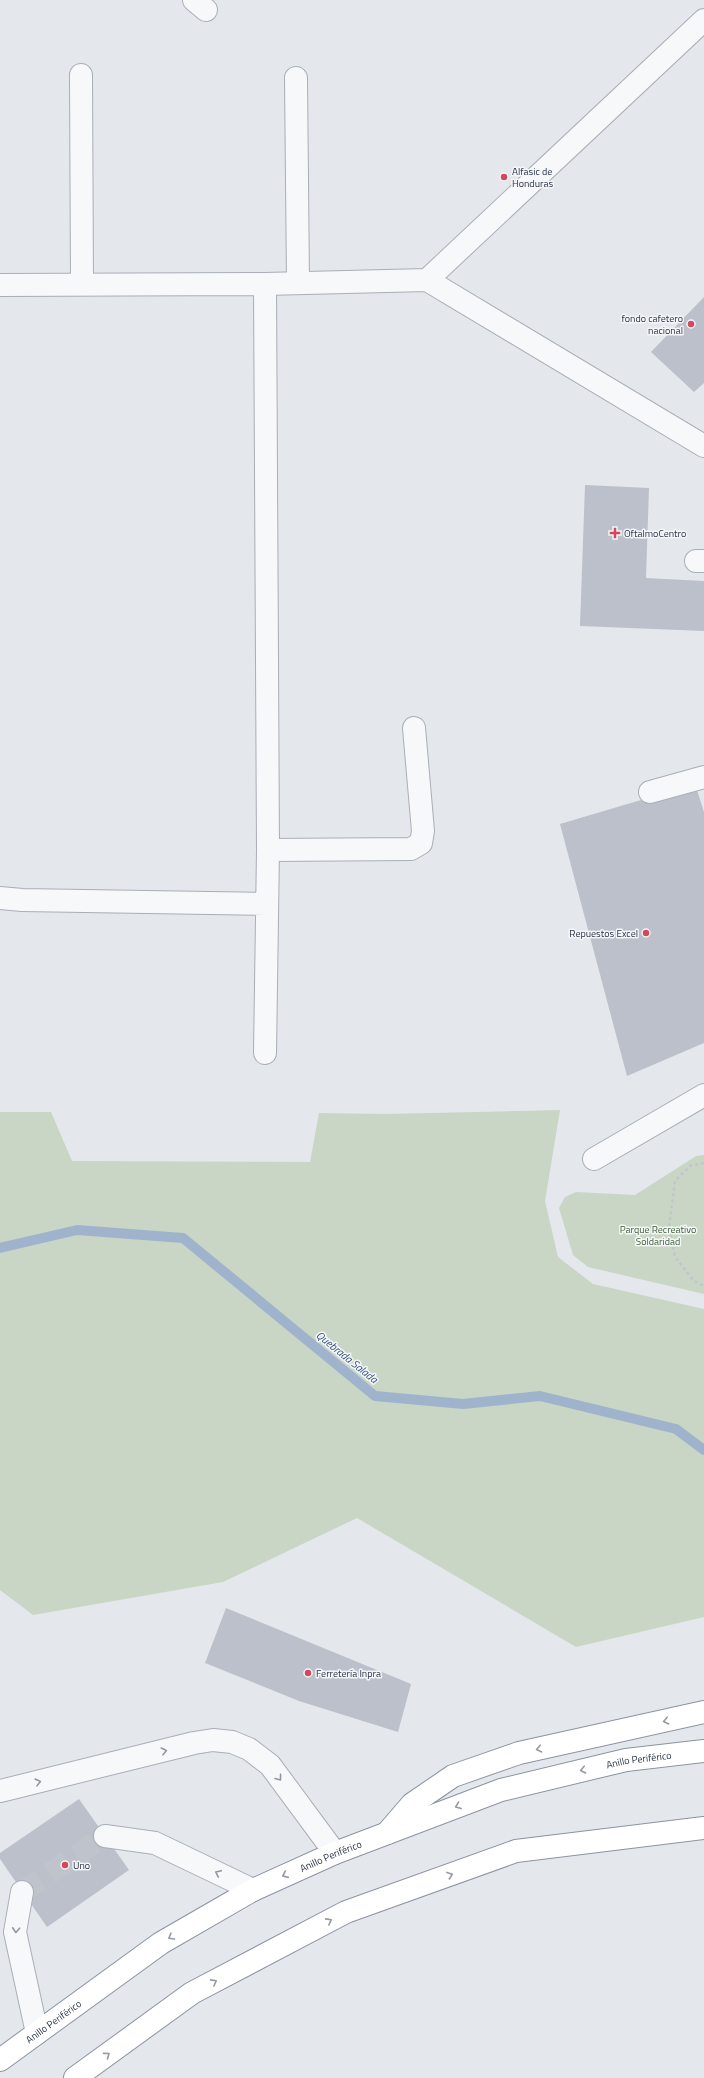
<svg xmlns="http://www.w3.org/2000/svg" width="704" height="2078" viewBox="0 0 704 2078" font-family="'Titillium Web',sans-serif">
  <rect width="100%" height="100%" fill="#e4e7ec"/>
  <path fill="#c9d6c5" d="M560,1110L545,1201L558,1257L593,1284L704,1309V1617L576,1647L357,1518L223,1582L33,1615L0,1590V1112H51L72,1161L310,1162L319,1113L384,1114Z
    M704,1155V1294L588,1267L573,1255L559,1208L565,1197L576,1192L635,1195L696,1156Z"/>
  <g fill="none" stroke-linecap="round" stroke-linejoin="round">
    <path stroke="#9fb4cc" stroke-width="10" d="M0,1248L77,1230L183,1238L375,1396L463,1404L540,1396L676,1429L704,1450"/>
  </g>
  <path fill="#bbc0ca" d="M704,297V383L694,392L651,352Z
    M585,485L649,488L646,578L704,581V631L580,626Z
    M695,784L704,812V1043L627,1076L560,824Z
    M226,1608L411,1684L398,1732L299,1701L205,1663Z
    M79,1799L129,1870L47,1927L0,1859V1853Z"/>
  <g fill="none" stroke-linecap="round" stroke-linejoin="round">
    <path stroke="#bfc3cb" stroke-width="22" stroke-dasharray="22 11" stroke-linecap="butt" d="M22,1892L105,1836"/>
    <g stroke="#a9aeb7" stroke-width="24">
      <path id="minor" d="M194,0L206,10
        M81,75L82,283
        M296,78L298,283
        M427,280L704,20
        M265,284L268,850L265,1053
        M0,285L265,284L427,280L704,446
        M696,561H704
        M650,792L704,777
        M268,850L411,849L421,843L423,831L414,728
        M0,898L22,900L266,904
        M594,1159L704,1095
        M0,1791L194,1743L213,1740L232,1742L249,1749L270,1765L335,1853
        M105,1836L155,1843L253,1890
        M22,1892L15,1932L37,2033"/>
    </g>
    <g stroke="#8b94a3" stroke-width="24">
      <g id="highway">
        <path d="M387,1833L412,1804L453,1776L519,1753L704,1712"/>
        <path id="s1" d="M0,2060L161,1943L253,1890L335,1853L501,1790L626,1760L704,1751"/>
        <path d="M75,2078L192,1993L346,1912L516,1851L704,1828"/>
      </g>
    </g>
    <path stroke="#c2c5cb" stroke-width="2.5" stroke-dasharray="3 3" stroke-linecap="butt" d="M704,1163L690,1166L675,1181L669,1228L675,1257L694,1281L704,1286"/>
    <use href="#minor" stroke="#f7f8fa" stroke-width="22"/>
    <use href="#highway" stroke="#fff" stroke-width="22"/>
  </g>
  <defs><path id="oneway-chevron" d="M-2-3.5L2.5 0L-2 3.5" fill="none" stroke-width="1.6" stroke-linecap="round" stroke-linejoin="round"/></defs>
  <g stroke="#959aa2">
    <use href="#oneway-chevron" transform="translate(666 1721) rotate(168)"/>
    <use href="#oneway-chevron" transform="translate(539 1749) rotate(168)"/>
    <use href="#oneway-chevron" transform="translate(583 1770) rotate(168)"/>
    <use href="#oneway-chevron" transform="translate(458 1806) rotate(159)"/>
    <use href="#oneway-chevron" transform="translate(285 1875) rotate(156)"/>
    <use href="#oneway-chevron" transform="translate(450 1875) rotate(-20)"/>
    <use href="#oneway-chevron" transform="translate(329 1921) rotate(-28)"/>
    <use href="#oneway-chevron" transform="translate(171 1937) rotate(150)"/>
    <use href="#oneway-chevron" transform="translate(214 1982) rotate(-28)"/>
    <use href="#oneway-chevron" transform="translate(107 2055) rotate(-36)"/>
  </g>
  <g stroke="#9196a0">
    <use href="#oneway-chevron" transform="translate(164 1751) rotate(-14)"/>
    <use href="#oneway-chevron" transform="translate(279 1778) rotate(53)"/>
    <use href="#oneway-chevron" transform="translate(38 1782) rotate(-14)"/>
    <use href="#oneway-chevron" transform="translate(218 1873) rotate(-155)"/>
    <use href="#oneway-chevron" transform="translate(16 1930) rotate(93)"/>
  </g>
  <g fill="#d1495b" stroke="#f4f6f9" stroke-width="1.5">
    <circle cx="504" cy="177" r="4"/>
    <circle cx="691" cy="324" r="4"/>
    <path d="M613 527h4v4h4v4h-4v4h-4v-4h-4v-4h4z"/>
    <circle cx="646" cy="933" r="4"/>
    <circle cx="308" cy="1673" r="4"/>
    <circle cx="65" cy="1865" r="4"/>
  </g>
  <g text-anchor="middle" stroke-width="3" stroke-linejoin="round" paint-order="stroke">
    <g font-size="10" fill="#2b3445" stroke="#f4f6f9" text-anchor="start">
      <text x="512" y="175">Alfasic de<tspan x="512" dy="12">Honduras</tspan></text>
      <text x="683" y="322" text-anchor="end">fondo cafetero<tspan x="683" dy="12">nacional</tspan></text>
      <text x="624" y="537">OftalmoCentro</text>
      <text x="638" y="937" text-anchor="end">Repuestos Excel</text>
      <text x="316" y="1677">Ferretería Inpra</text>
      <text x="73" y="1869">Uno</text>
    </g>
    <g font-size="10" fill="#3f6138" stroke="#f4f6f9">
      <text x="658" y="1233">Parque Recreativo<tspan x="658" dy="12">Soldaridad</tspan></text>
    </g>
    <g font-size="10" fill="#2b3445" stroke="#f4f6f9">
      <text dy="4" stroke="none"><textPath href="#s1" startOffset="714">Anillo Periférico</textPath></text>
      <text dy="4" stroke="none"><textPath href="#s1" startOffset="390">Anillo Periférico</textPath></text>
      <text dy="4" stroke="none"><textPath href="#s1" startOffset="66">Anillo Periférico</textPath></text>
    </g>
    <g font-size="11" font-style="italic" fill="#34527a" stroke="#f4f6f9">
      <text transform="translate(347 1357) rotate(39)" y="4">Quebrada Salada</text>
    </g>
  </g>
</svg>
